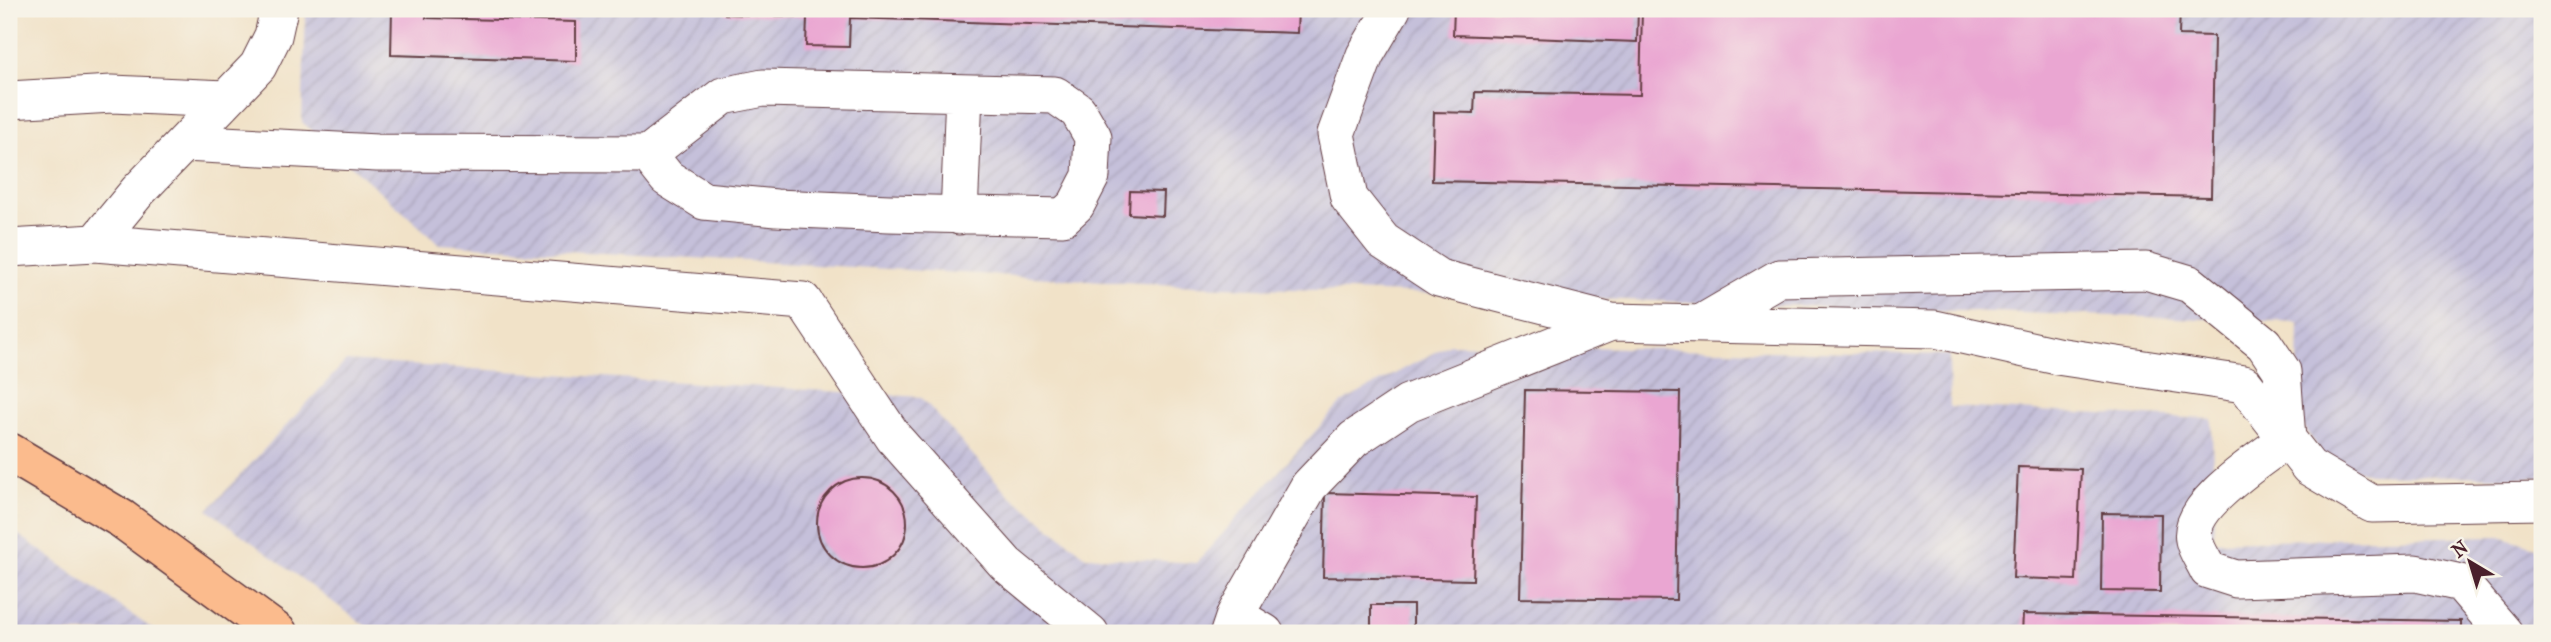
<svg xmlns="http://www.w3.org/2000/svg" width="2551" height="642" viewBox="0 0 2551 642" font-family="'IM FELL French Canon',serif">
  <defs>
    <pattern id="industrial-furrows" width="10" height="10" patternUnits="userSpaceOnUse" patternTransform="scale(1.75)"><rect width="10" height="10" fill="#c5c0da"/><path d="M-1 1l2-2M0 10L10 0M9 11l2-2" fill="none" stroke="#aba5bb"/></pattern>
  </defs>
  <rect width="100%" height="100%" fill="#f7f3e8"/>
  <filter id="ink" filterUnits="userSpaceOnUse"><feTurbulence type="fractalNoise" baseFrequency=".0143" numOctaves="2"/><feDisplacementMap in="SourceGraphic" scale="14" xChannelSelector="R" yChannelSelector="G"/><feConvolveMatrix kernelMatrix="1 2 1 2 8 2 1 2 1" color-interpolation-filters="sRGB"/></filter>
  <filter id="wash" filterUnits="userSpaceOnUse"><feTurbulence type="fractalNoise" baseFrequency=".00686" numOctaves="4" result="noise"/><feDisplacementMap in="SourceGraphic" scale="28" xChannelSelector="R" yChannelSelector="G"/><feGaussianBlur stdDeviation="1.57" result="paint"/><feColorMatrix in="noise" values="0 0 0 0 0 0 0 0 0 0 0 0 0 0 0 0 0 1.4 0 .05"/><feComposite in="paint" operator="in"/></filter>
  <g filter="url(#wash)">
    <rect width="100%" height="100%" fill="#f1e2c8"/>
    <path fill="url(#industrial-furrows)" d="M306,9H2542V478L2369,474L2323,457L2297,416L2299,322L1195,286L439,244L302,122Z
      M1450,344L1949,355L1950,407L2212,419L2214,541L2500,536L2542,549V633H375L208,510L346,361L921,397L1007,493L1086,556L1196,563L1341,403Z
      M9,528L158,633H9Z"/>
    <g id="blocks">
      <path fill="#eaa6d2" d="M392,9H427L426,18L576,22V61L391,55Z
        M725,9H1298L1297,33L850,18L849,47L806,46L807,17L725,14Z
        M1454,9H1638L1637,42L1453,35Z
        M1642,9H2180L2179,35L2214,36L2211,197L1432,181L1434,112L1474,113L1475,92L1640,95Z
        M1130,191L1164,192L1163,216L1129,214Z
        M1525,390L1680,392L1676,600L1520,598Z
        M2018,467L2081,469L2076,580L2013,578Z
        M817 523a45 45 0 1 1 90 0a45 45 0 1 1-90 0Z
        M1325,493L1476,497L1473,580L1323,577Z
        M2102,513L2161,514L2160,592L2101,591Z
        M1371,605H1413V633H1371Z
        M2023,614L2461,621V633H2022Z"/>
    </g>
  </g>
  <g filter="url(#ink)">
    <use href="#blocks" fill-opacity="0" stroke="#633c43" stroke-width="2"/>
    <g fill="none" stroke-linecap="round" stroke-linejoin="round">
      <g stroke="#633c43" stroke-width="39">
        <path id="minor" d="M1392,9L1365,55L1336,134L1349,198L1383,241L1439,278L1611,322
          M9,100L112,94L226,99
          M184,143L377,153L648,154L667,178L704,201L776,208L889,213L1063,217L1076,205L1091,176L1093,137L1078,111L1055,95L763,88L723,96L648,154
          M959,216L964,93
          M95,243L138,191L258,66L273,36L279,9
          M9,248L95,243L803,301L894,438L1006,564L1090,633
          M1700,324L1779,278L2146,271L2190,284L2264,344L2282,371L2287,439C2263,458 2186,505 2194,540C2196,550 2204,561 2208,570L2236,579L2415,573L2461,583L2504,633
          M1235,615L1265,633
          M1229,633L1235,615L1309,486L1354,439L1408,403L1611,322L1935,329L2057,356L2244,384L2309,467L2372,504L2542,501"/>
      </g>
      <g stroke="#633c43" stroke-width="41">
        <path id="major" d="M9,452L122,519L278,633"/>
      </g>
      <use href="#minor" stroke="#fff" stroke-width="37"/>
      <use href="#major" stroke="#fbbb8d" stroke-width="38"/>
    </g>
  </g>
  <rect width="2551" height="642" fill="none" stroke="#f7f3e8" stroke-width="35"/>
  <g transform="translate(2470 562) rotate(322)" stroke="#f7f3e8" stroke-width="5" paint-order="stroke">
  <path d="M0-5L12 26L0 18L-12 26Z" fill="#4a1f2b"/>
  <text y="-10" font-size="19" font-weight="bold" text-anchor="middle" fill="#4a1f2b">N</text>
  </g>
</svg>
